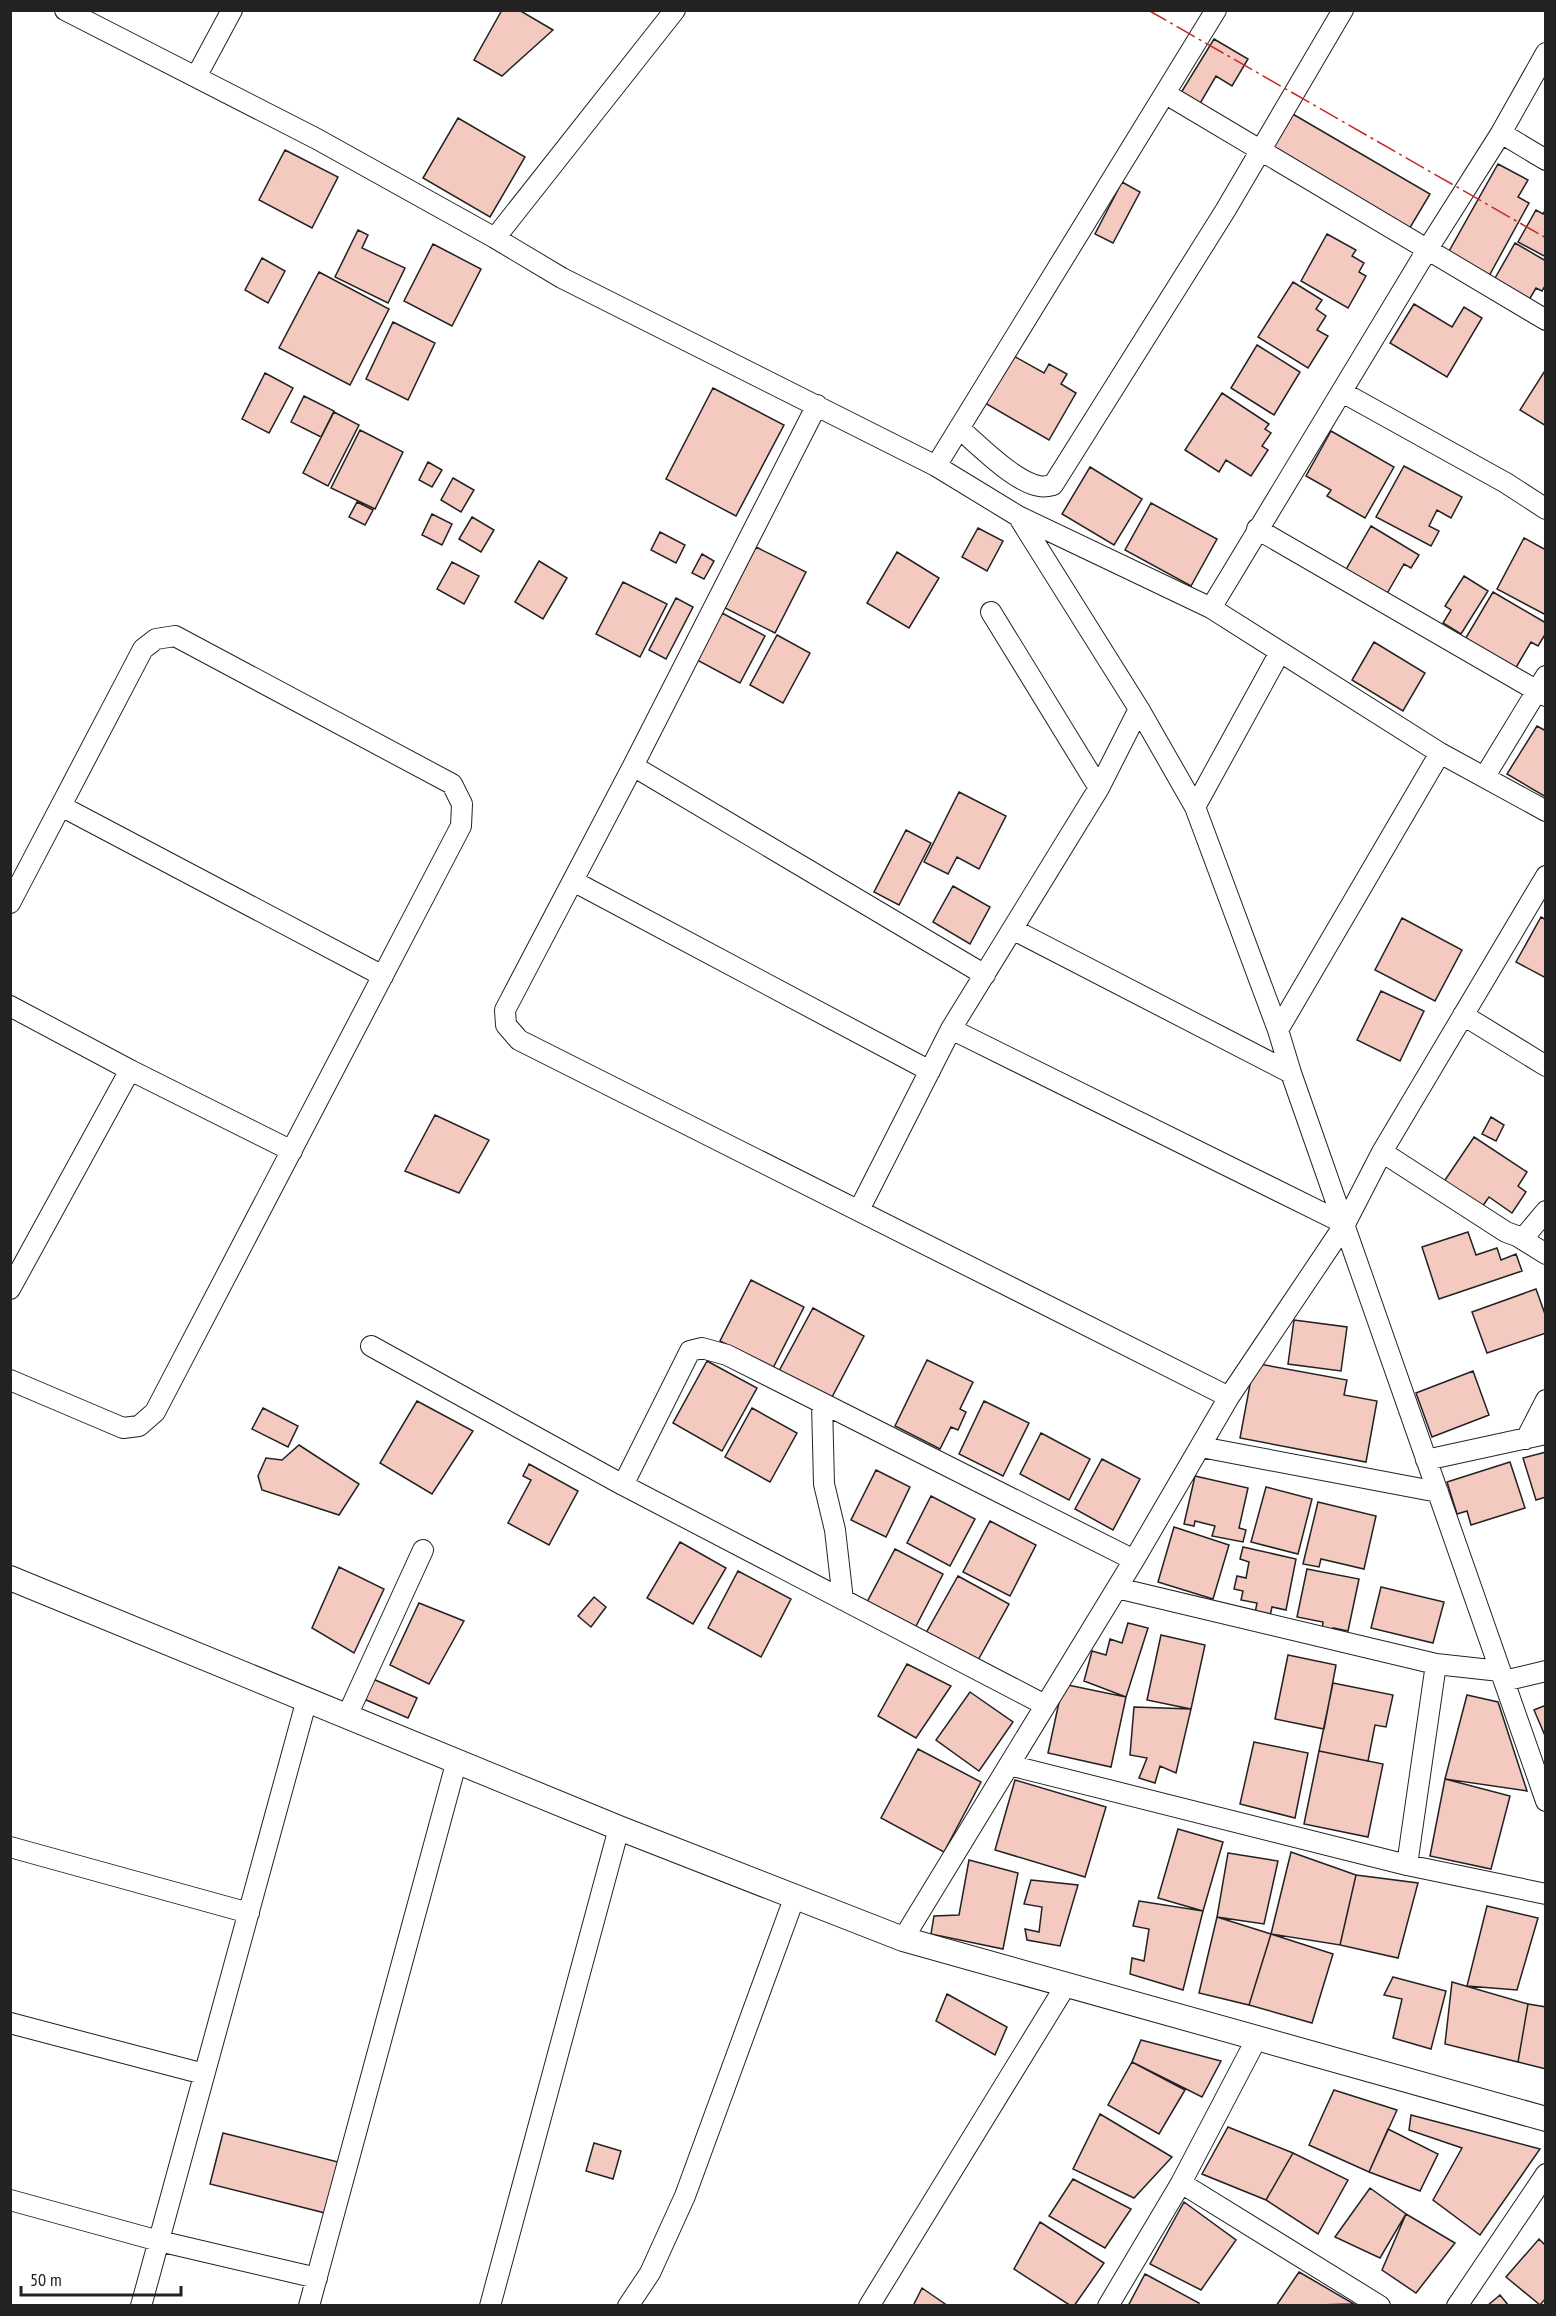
<svg xmlns="http://www.w3.org/2000/svg" width="1556" height="2316" viewBox="0 0 1556 2316" font-family="'PT Sans Narrow',sans-serif">
  <rect width="100%" height="100%" fill="#fff"/>
  <path fill="#f3c9c0" stroke="#222" stroke-width="1.5" d="M502,10H519L553,30L502,76L474,60Z
    M1214,39L1248,59L1232,86L1216,76L1198,107L1179,96Z
    M1291,113L1430,194L1408,231L1270,151Z
    M458,118L525,157L490,217L423,178Z
    M285,150L338,177L312,228L259,200Z
    M1498,164L1528,180L1518,197L1529,203L1489,276L1448,253Z
    M1122,182L1140,192L1113,243L1095,234Z
    M1546,209V257L1518,242L1536,210L1543,214Z
    M358,230L368,235L362,248L405,268L388,303L335,277Z
    M1327,234L1356,250L1352,256L1364,263L1359,272L1366,276L1348,308L1301,281Z
    M1515,243L1546,261V284L1542,291L1536,288L1529,300L1494,280Z
    M433,244L481,269L452,326L404,301Z
    M262,258L285,271L268,303L245,290Z
    M319,272L389,309L350,385L279,348Z
    M1293,282L1322,300L1316,309L1326,316L1317,330L1328,336L1308,368L1258,337Z
    M1414,304L1452,327L1464,307L1482,318L1447,377L1390,343Z
    M393,322L435,343L408,400L366,379Z
    M1257,345L1300,372L1274,415L1231,388Z
    M1012,355L1044,373L1049,364L1067,374L1061,384L1076,393L1049,440L985,403Z
    M1546,369V426L1520,410Z
    M265,373L293,388L269,433L242,419Z
    M713,388L784,425L736,516L666,479Z
    M1222,393L1269,424L1265,429L1271,433L1262,446L1268,450L1251,476L1226,460L1219,472L1185,450Z
    M304,396L334,411L321,437L291,422Z
    M334,412L359,425L328,486L303,473Z
    M360,430L403,452L375,509L331,488Z
    M1331,431L1394,467L1365,518L1327,496L1331,490L1306,476Z
    M428,462L442,470L432,487L419,480Z
    M1404,466L1462,497L1451,518L1437,510L1429,526L1439,531L1431,546L1376,517Z
    M1090,467L1142,499L1114,545L1062,514Z
    M453,478L474,490L461,512L441,500Z
    M357,502L373,510L365,525L349,517Z
    M1151,503L1217,539L1191,586L1125,550Z
    M432,514L452,524L442,545L422,535Z
    M472,517L494,530L481,552L459,539Z
    M1371,526L1419,555L1411,568L1404,564L1385,597L1344,573Z
    M978,528L1003,541L987,571L962,557Z
    M660,532L685,545L676,563L651,550Z
    M1524,538L1546,550V615L1497,589Z
    M756,547L806,572L775,633L725,608Z
    M897,552L939,578L909,628L867,603Z
    M702,554L714,561L704,579L692,573Z
    M539,561L567,578L543,619L515,602Z
    M452,562L479,576L464,604L437,589Z
    M1464,576L1488,591L1461,634L1443,623L1451,610L1445,606Z
    M623,582L667,604L640,657L596,634Z
    M1493,592L1546,623V633L1538,646L1531,642L1514,671L1464,641Z
    M676,598L693,607L666,659L649,650Z
    M722,613L765,636L740,683L697,660Z
    M777,635L810,653L783,703L750,685Z
    M1374,642L1425,673L1403,711L1352,680Z
    M1537,726L1546,731V797L1507,774Z
    M959,792L1006,816L979,869L957,857L948,874L924,862Z
    M906,830L931,843L899,905L874,892Z
    M953,886L990,907L970,944L933,922Z
    M1541,917L1546,920V978L1516,962Z
    M1402,918L1462,950L1435,1001L1375,970Z
    M1381,991L1424,1011L1400,1061L1357,1040Z
    M435,1115L489,1140L459,1193L405,1171Z
    M1491,1117L1504,1125L1496,1141L1482,1134Z
    M1474,1137L1527,1172L1518,1186L1526,1192L1512,1213L1489,1197L1482,1207L1441,1186Z
    M1468,1232L1476,1255L1497,1248L1501,1260L1516,1254L1522,1271L1439,1299L1422,1247Z
    M751,1280L804,1307L773,1368L720,1341Z
    M1536,1289L1546,1317V1333L1487,1353L1472,1312Z
    M813,1308L864,1336L831,1399L779,1371Z
    M1294,1320L1347,1327L1341,1371L1288,1364Z
    M927,1360L973,1382L960,1409L966,1412L958,1430L951,1427L940,1449L895,1426Z
    M707,1361L757,1388L722,1451L673,1423Z
    M1254,1363L1347,1380L1344,1395L1377,1401L1366,1462L1240,1438Z
    M1473,1371L1489,1415L1432,1437L1416,1393Z
    M417,1401L473,1431L432,1494L380,1463Z
    M984,1401L1029,1423L1003,1476L959,1454Z
    M263,1408L298,1426L288,1447L252,1429Z
    M752,1408L797,1433L770,1482L725,1457Z
    M1041,1433L1090,1459L1069,1500L1020,1474Z
    M299,1445L359,1484L339,1515L262,1490L258,1476L266,1458L282,1460Z
    M1546,1452V1497L1536,1500L1523,1458Z
    M1102,1459L1140,1479L1113,1530L1075,1509Z
    M1510,1462L1525,1508L1471,1525L1467,1511L1457,1514L1447,1482Z
    M529,1464L578,1491L549,1545L508,1523L531,1480L523,1476Z
    M876,1470L910,1487L886,1537L851,1520Z
    M1195,1476L1248,1488L1239,1528L1246,1530L1243,1542L1212,1536L1215,1526L1195,1521L1194,1526L1184,1524Z
    M1266,1487L1312,1499L1298,1554L1251,1542Z
    M931,1496L975,1519L950,1566L907,1543Z
    M1318,1502L1376,1516L1364,1569L1321,1559L1319,1567L1303,1564Z
    M990,1521L1036,1545L1010,1596L963,1572Z
    M1174,1527L1229,1545L1213,1599L1158,1582Z
    M680,1542L726,1568L693,1624L647,1598Z
    M1243,1547L1296,1559L1286,1610L1272,1607L1270,1616L1255,1613L1257,1603L1241,1600L1243,1591L1234,1589L1237,1576L1246,1578L1249,1562L1240,1559Z
    M895,1549L943,1574L914,1630L866,1604Z
    M339,1567L384,1589L354,1653L312,1628Z
    M1307,1569L1359,1579L1348,1631L1333,1628L1332,1632L1322,1630L1323,1622L1297,1617Z
    M738,1571L791,1599L761,1657L708,1628Z
    M958,1576L1009,1604L977,1662L926,1633Z
    M1381,1587L1444,1602L1433,1643L1371,1628Z
    M594,1597L606,1607L591,1627L578,1616Z
    M419,1603L464,1621L429,1684L390,1665Z
    M1128,1623L1148,1628L1126,1697L1084,1681L1092,1651L1106,1655L1110,1639L1122,1643Z
    M1161,1635L1205,1645L1191,1709L1147,1700Z
    M1288,1655L1336,1665L1324,1729L1275,1719Z
    M907,1664L951,1686L916,1738L878,1716Z
    M373,1679L417,1698L408,1718L364,1699Z
    M1333,1683L1393,1695L1386,1727L1375,1725L1368,1761L1319,1751Z
    M1063,1684L1126,1697L1111,1767L1048,1753Z
    M970,1692L1013,1722L979,1771L936,1740Z
    M1467,1695L1498,1702L1527,1791L1445,1779Z
    M1546,1705V1738L1534,1710Z
    M1134,1707L1191,1709L1176,1773L1160,1766L1155,1783L1139,1778L1147,1758L1130,1755Z
    M1254,1742L1308,1753L1295,1818L1240,1804Z
    M918,1749L981,1782L944,1852L881,1818Z
    M1319,1751L1383,1764L1368,1837L1304,1824Z
    M1445,1779L1510,1796L1491,1869L1430,1856Z
    M1015,1780L1106,1807L1085,1877L995,1850Z
    M1178,1829L1223,1842L1203,1911L1158,1898Z
    M1291,1852L1356,1875L1340,1945L1271,1934Z
    M1228,1853L1278,1861L1264,1924L1217,1917Z
    M969,1860L1018,1873L1003,1949L931,1934L934,1916L959,1915Z
    M1356,1875L1418,1883L1398,1958L1340,1945Z
    M1031,1880L1078,1885L1060,1946L1027,1940L1025,1929L1039,1932L1042,1907L1024,1904Z
    M1139,1901L1203,1911L1183,1990L1130,1974L1132,1958L1144,1961L1149,1929L1133,1926Z
    M1487,1906L1538,1918L1517,1990L1467,1986Z
    M1217,1917L1271,1934L1249,2005L1199,1993Z
    M1271,1934L1333,1954L1312,2023L1249,2005Z
    M1393,1977L1446,1991L1431,2049L1393,2038L1402,1999L1384,1995Z
    M1452,1982L1528,2004L1518,2062L1445,2044Z
    M947,1994L1007,2027L995,2055L936,2021Z
    M1528,2004L1546,2007V2069L1518,2062Z
    M1141,2040L1221,2061L1202,2097L1132,2062Z
    M1132,2062L1185,2090L1159,2134L1108,2105Z
    M1334,2090L1397,2110L1369,2172L1309,2145Z
    M1100,2114L1172,2157L1134,2198L1073,2169Z
    M1411,2115L1540,2149L1480,2235L1433,2200L1462,2148L1409,2130Z
    M1228,2127L1293,2153L1266,2200L1202,2174Z
    M1388,2129L1438,2154L1420,2191L1369,2172Z
    M223,2133L338,2162L325,2213L210,2184Z
    M594,2143L621,2151L613,2179L586,2171Z
    M1293,2153L1348,2180L1318,2234L1266,2200Z
    M1073,2179L1131,2209L1105,2248L1049,2216Z
    M1370,2188L1406,2214L1380,2258L1335,2237Z
    M1184,2202L1236,2240L1201,2290L1150,2264Z
    M1406,2214L1455,2243L1416,2293L1382,2270Z
    M1040,2222L1104,2263L1074,2306H1071L1014,2269Z
    M1539,2239L1546,2246V2298L1540,2305L1506,2277Z
    M1299,2272L1354,2304L1276,2306Z
    M1145,2274L1199,2303L1198,2306H1128Z
    M922,2288L948,2306H913Z
    M1500,2295L1509,2306H1487Z"/>
  <g fill="none" stroke-linecap="round" stroke-linejoin="round">
    <g stroke="#222" stroke-width="22">
      <path id="minor" d="M65,10L317,139L495,238L562,278L936,466L1018,516L1211,608L1440,753L1546,811
        M196,77L232,10
        M1166,94L1546,320
        M1501,133L1546,160
        M495,238L675,10
        M1342,392L1506,483L1546,509
        M817,405L633,766L505,1010L506,1025L519,1040L1229,1397
        M959,428C978,445 1015,482 1039,486C1044,487 1049,486 1053,485L1225,211L1343,10
        M936,466L1216,10
        M1018,516L1139,709L1195,807L1278,1030L1291,1073L1546,1801
        M1257,529L1546,696
        M1211,608L1427,250L1501,133L1546,53
        M991,612L1099,788
        M633,766L985,975
        M1485,776L1546,676
        M61,806L383,976
        M1195,807L1280,652
        M573,881L930,1071
        M10,903L143,649L156,639L175,636L452,784L462,804L461,826L155,1412L139,1426L123,1428L10,1380
        M1014,930L1291,1073
        M10,1006L130,1070L292,1151
        M1463,1015L1546,1066
        M951,1029L1345,1224
        M1278,1030L1440,753
        M1382,1152L1506,1232L1517,1236H1525L1546,1211
        M859,1210L951,1029L1099,788L1139,709
        M1517,1236L1546,1254
        M10,1289L130,1070
        M371,1346L623,1485L1045,1705
        M822,1403L824,1484L835,1530L843,1600
        M1526,1439L1546,1400
        M1201,1447L1438,1492
        M1426,1460L1546,1434
        M623,1485L690,1351L702,1348L727,1355L1134,1560
        M1117,1588L1436,1664L1500,1671
        M1504,1681L1546,1671
        M347,1716L423,1550
        M1009,1765L1407,1865L1546,1894
        M10,1847L249,1913
        M1407,1865L1436,1664
        M903,1939L1134,1560L1229,1397L1345,1224L1382,1152L1546,876
        M10,2023L204,2074
        M1181,2183L1380,2306
        M10,2200L159,2241L317,2278
        M141,2306L307,1699
        M309,2306L457,1760
        M490,2306L619,1828
        M628,2306L650,2273L685,2196L795,1896
        M869,2306L1066,1985
        M1108,2306L1181,2183L1257,2038
        M1457,2306L1546,2174"/>
    </g>
    <g stroke="#222" stroke-width="26">
      <path id="tertiary" d="M10,1578L619,1828L903,1939L1546,2119"/>
    </g>
    <use href="#minor" stroke="#fff" stroke-width="20"/>
    <use href="#tertiary" stroke="#fff" stroke-width="24"/>
    <path stroke="#c62828" stroke-width="1.5" stroke-dasharray="21 4.5 3 4.5" stroke-linecap="butt" d="M1148,10L1546,238"/>
  </g>
  <rect width="1556" height="2316" fill="none" stroke="#222222" stroke-width="24"/>
  <path d="M21 2286v9h160v-9" fill="none" stroke="#222222" stroke-width="3"/>
  <text x="30" y="2286" font-size="18" fill="#222222" stroke="#ffffff" stroke-width="4.5" paint-order="stroke">50 m</text>
</svg>
